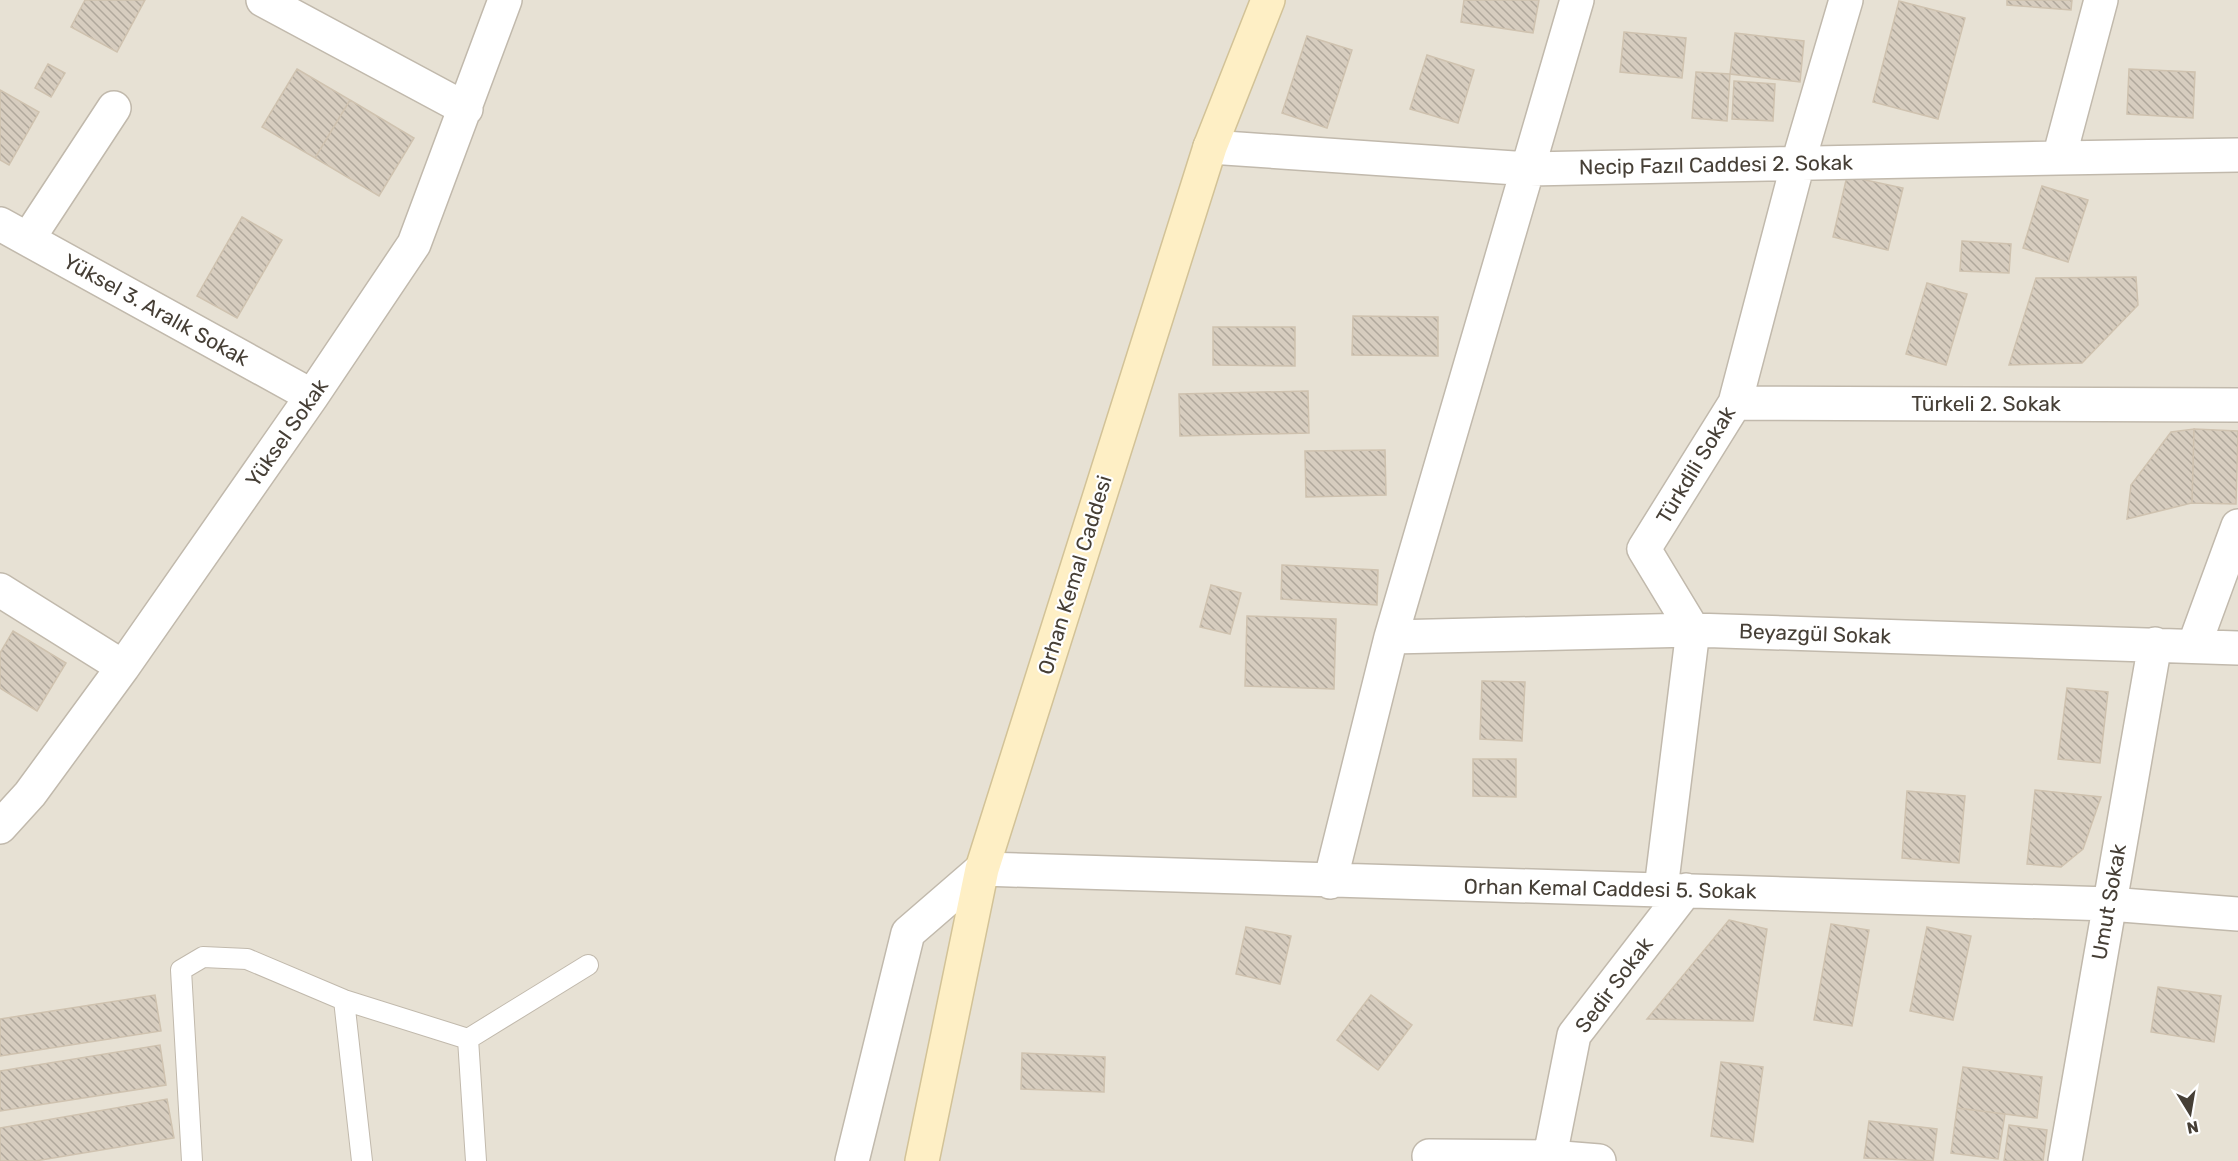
<svg xmlns="http://www.w3.org/2000/svg" width="2238" height="1161" viewBox="0 0 2238 1161" font-family="Rubik,sans-serif">
  <defs>
    <pattern id="building-back-hatch" width="6" height="6" patternUnits="userSpaceOnUse" patternTransform="scale(1.5)"><rect width="6" height="6" fill="#d7cdbf"/><path d="M-1 5l2 2M0 0l6 6M5-1l2 2" fill="none" stroke="#b0a89c"/></pattern>
  </defs>
  <rect width="100%" height="100%" fill="#f3efe6"/>
  <path fill="#e7e1d4" d="M0,0H2238V1161H0Z"/>
  <path fill="url(#building-back-hatch)" stroke="#cfc2af" stroke-width="1.5" d="M85,0H145L117,52L71,27Z
    M1464,0H1539L1533,33L1461,22Z
    M2007,0H2072L2071,10L2007,5Z
    M1899,1L1965,18L1938,119L1873,102Z
    M1624,32L1686,38L1682,78L1620,72Z
    M1735,33L1804,41L1800,82L1730,74Z
    M1307,36L1352,50L1327,128L1282,113Z
    M1427,55L1474,70L1458,123L1410,109Z
    M48,64L65,73L51,97L35,88Z
    M297,69L350,100L315,158L262,127Z
    M2129,69L2195,72L2193,118L2127,114Z
    M1696,72L1730,74L1727,121L1692,118Z
    M1734,81L1775,84L1773,121L1732,119Z
    M0,90L39,112L9,165L0,160Z
    M350,100L414,138L379,196L315,158Z
    M1847,176L1903,188L1888,250L1833,237Z
    M2042,186L2088,200L2068,262L2023,248Z
    M242,217L282,240L237,318L197,296Z
    M1962,241L2011,244L2009,273L1960,271Z
    M2136,277L2138,305L2082,363L2009,365L2036,278Z
    M1927,283L1967,294L1946,365L1906,354Z
    M1353,316L1438,317V356L1352,355Z
    M1213,327H1295V366L1213,365Z
    M1308,391L1309,433L1180,436L1179,394Z
    M2194,429L2238,431L2236,504L2192,503Z
    M2194,429L2192,503L2127,519L2131,485L2171,432Z
    M1385,450L1386,495L1306,497L1305,451Z
    M1282,565L1378,570L1377,605L1281,599Z
    M1211,585L1241,593L1230,634L1200,627Z
    M1247,616L1336,619L1334,689L1245,686Z
    M13,631L66,663L37,711L0,688V653Z
    M1482,681L1525,682L1522,741L1480,739Z
    M2067,688L2108,692L2100,763L2058,759Z
    M1473,759H1516V797L1473,796Z
    M2035,790L2101,797L2083,849L2061,867L2027,864Z
    M1907,791L1965,796L1959,863L1902,858Z
    M1729,920L1767,929L1753,1021L1647,1019Z
    M1831,924L1869,930L1852,1026L1814,1020Z
    M1246,927L1291,936L1280,984L1236,974Z
    M1927,927L1971,936L1953,1020L1910,1011Z
    M2158,987L2221,996L2214,1042L2151,1032Z
    M155,995L161,1031L0,1056V1019Z
    M1371,995L1412,1025L1378,1070L1337,1040Z
    M160,1045L166,1085L0,1111V1071Z
    M1022,1053L1105,1057L1104,1092L1021,1089Z
    M1721,1062L1763,1067L1753,1142L1711,1136Z
    M1963,1067L2042,1077L2037,1118L1957,1108Z
    M167,1099L174,1138L35,1161H0V1128Z
    M1957,1108L2005,1114L1998,1159L1951,1153Z
    M1869,1121L1937,1129L1933,1161L1864,1158Z
    M2009,1125L2047,1130L2043,1161H2004Z"/>
  <g fill="none" stroke-linecap="round" stroke-linejoin="round">
    <g stroke="#c1b9ac" stroke-width="22">
      <path id="lane" d="M344,1000L362,1161
        M468,1039L476,1161
        M192,1161L181,970L203,957L247,959L344,1000L468,1039L588,965"/>
    </g>
    <g stroke="#c1b9ac" stroke-width="36">
      <path id="street" d="M263,0L466,109
        M1210,147L1530,169L2059,158L2101,0
        M2059,158L2238,155
        M0,224L312,396
        M28,239L114,108
        M1735,403L2238,405
        M0,590L123,667
        M1391,637L1693,630L2238,648
        M2194,646L2238,526
        M0,827L30,794L123,667L312,396L414,244L505,0
        M1330,882L1391,637L1577,0
        M1661,889L1693,630L1644,549L1735,403L1798,163L1846,0
        M1429,1156L1550,1157L1599,1161
        M852,1161L908,933L982,869L2109,904L2238,914
        M1549,1161L1574,1035L1686,890
        M2065,1161L2155,644"/>
    </g>
    <g stroke="#d2c297" stroke-width="36">
      <path id="secondary" d="M922,1161L982,869L1210,147L1268,0"/>
    </g>
    <use href="#lane" stroke="#fff" stroke-width="20"/>
    <use href="#street" stroke="#fff" stroke-width="33"/>
    <use href="#secondary" stroke="#feefc5" stroke-width="33"/>
  </g>
  <g text-anchor="middle" stroke-width="4.5" stroke-linejoin="round" paint-order="stroke">
    <g font-size="21" fill="#463f36" stroke="#fff">
      <text transform="translate(1716 165) rotate(-1)" y="7">Necip Fazıl Caddesi 2. Sokak</text>
      <text transform="translate(156 310) rotate(29)" y="7">Yüksel 3. Aralık Sokak</text>
      <text x="1986" y="411">Türkeli 2. Sokak</text>
      <text transform="translate(287 433) rotate(-55)" y="7">Yüksel Sokak</text>
      <text transform="translate(1696 465) rotate(-59)" y="7">Türkdili Sokak</text>
      <text transform="translate(1075 575) rotate(-73)" y="7">Orhan Kemal Caddesi</text>
      <text transform="translate(1815 634) rotate(2)" y="7">Beyazgül Sokak</text>
      <text transform="translate(1610 889) rotate(1)" y="7">Orhan Kemal Caddesi 5. Sokak</text>
      <text transform="translate(2109 902) rotate(-80)" y="7">Umut Sokak</text>
      <text transform="translate(1614 985) rotate(-53)" y="7">Sedir Sokak</text>
    </g>
  </g>
  <g transform="translate(2190 1113) rotate(169)" stroke="#ffffff" stroke-width="4.5" paint-order="stroke">
  <path d="M0-4.5L10 22L0 15L-10 22Z" fill="#463f36"/>
  <text y="-9" font-size="16" font-weight="bold" text-anchor="middle" fill="#463f36">N</text>
  </g>
</svg>
